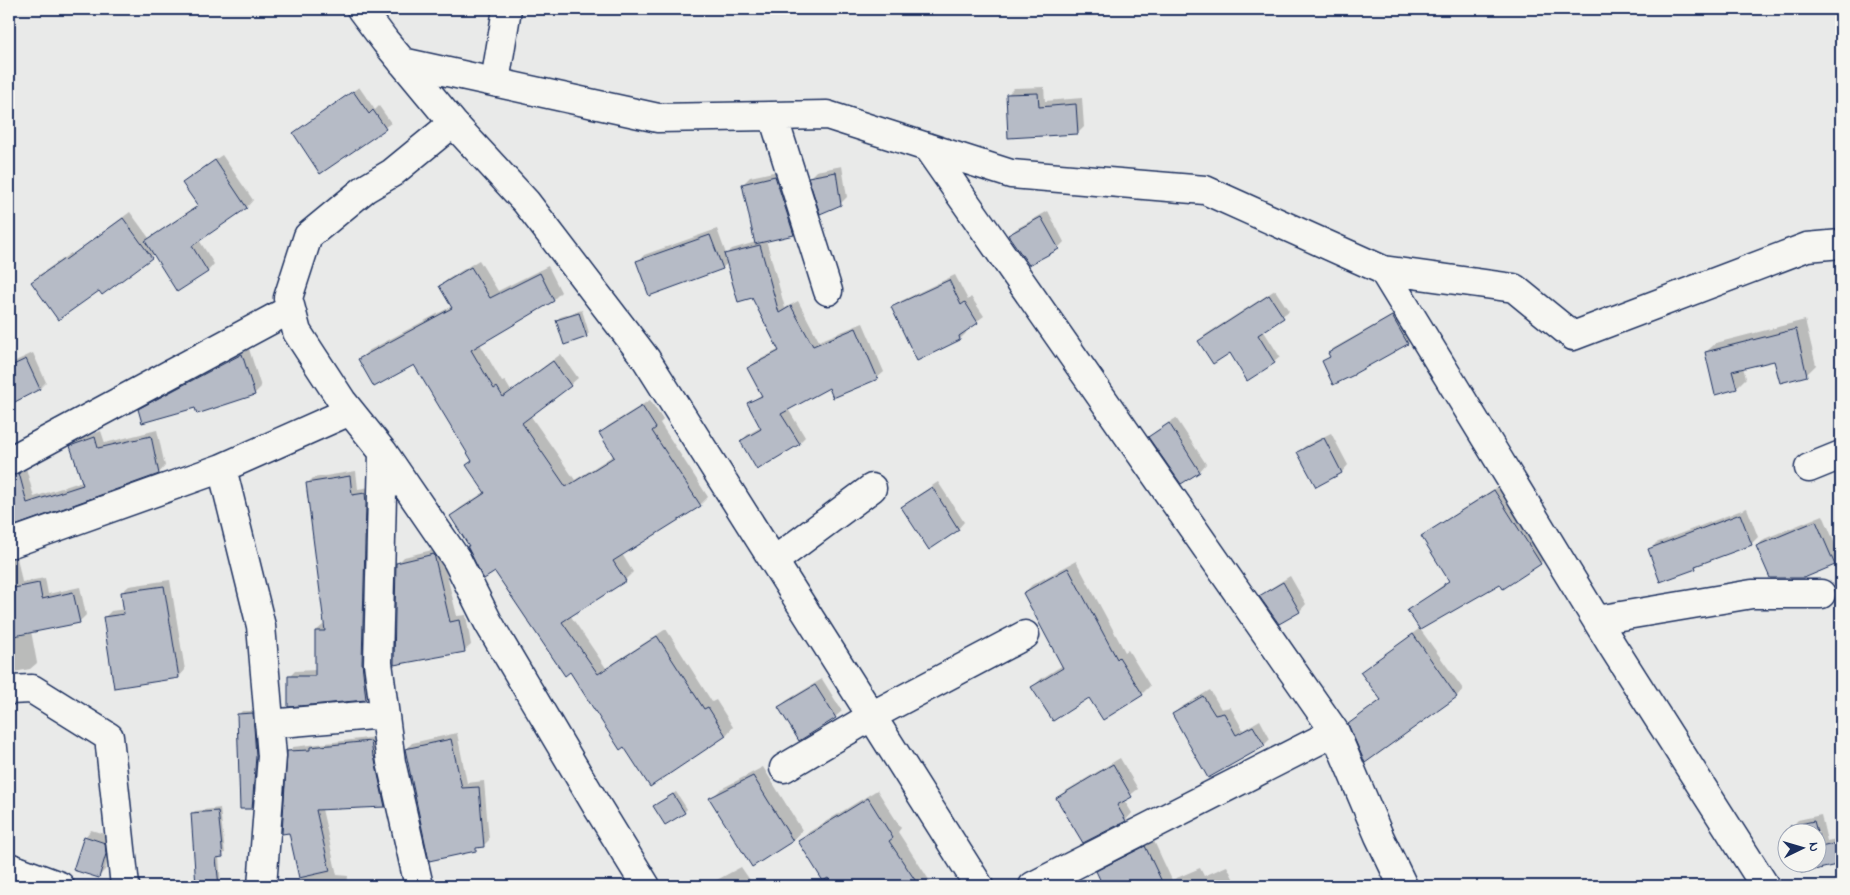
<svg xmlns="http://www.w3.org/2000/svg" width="1850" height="895" viewBox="0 0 1850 895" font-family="'Indie Flower',sans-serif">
  <rect width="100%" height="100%" fill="#e9eae9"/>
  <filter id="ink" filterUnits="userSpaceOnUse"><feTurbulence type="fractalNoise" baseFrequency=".02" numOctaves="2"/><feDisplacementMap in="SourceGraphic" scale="10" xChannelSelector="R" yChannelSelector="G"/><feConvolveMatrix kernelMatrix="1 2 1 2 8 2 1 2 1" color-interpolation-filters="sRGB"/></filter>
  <g filter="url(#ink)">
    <path fill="#0003" d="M359,87L375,110L379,106L391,123L320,172L294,133Z
      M1044,87L1045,101L1082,98L1084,127L1078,133L1008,94L1014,88Z
      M222,155L253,200L247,207L199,240L214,264L208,271L177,290L154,254L99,289L33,282L39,275L71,253L72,255L130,212L149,238L198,205L183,183L190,177Z
      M842,166L847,197L840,204L810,177L816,171Z
      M782,170L800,227L793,234L766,240L785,308L798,301L819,341L863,323L884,372L877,378L830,387L788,409L805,437L799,443L741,442L747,435L761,427L749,404L762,394L749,368L755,362L780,349L753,296L728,263L722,268L638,262L644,255L717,229L726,254L732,249L756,242L743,184L750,177Z
      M1048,211L1064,242L1058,248L1009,236L1016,229Z
      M479,260L498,291L548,266L561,292L553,300L480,344L502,382L505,381L511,391L561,354L578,378L570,385L530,415L575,480L614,455L600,434L608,426L650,400L663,420L660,423L708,497L700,505L622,554L633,572L625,580L570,615L606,668L666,629L712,702L716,700L733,727L726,735L650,785L625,745L495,570L468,547L470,545L452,516L460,508L486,491L473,460L414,364L360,359L368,351L452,306L440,286L448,279Z
      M955,275L968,300L971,297L984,316L965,330L966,333L960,339L893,308L899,302Z
      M1275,290L1289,311L1263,330L1280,357L1274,362L1200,341L1205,335Z
      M582,310L589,333L586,336L557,320L560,317Z
      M1398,312L1413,338L1407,343L1354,374L1324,361L1331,355L1329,353L1334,348Z
      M1805,320L1816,365L1806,375L1775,359L1743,367L1746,378L1736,388L1706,352L1716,343Z
      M249,349L261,387L255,393L198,412L196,407L139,410L146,403Z
      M33,353L46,382L40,388L9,403V364Z
      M1176,418L1206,464L1200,471L1182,483L1150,437L1156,431Z
      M157,430L165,466L159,473L9,526V472L26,468L34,497L83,481L71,446L78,440L101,431L105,443Z
      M1331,433L1348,465L1342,472L1316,485L1299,452L1305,446Z
      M356,471L358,489L370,487L371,693L365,699L289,677L295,671L316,670V631L323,625H325L307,484L313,478Z
      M938,482L964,522L958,529L903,507L909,501Z
      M1500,485L1546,558L1540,563L1500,582L1420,629L1463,689L1457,696L1366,761L1350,724L1381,699L1362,672L1420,628L1409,610L1450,580L1423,536L1429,531Z
      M1747,508L1758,537L1751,544L1700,563L1695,568L1650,550L1656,543Z
      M1823,515L1841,558L1834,564L1758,546L1764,539Z
      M440,548L457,616L466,615L471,645L464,651L397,564L404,557Z
      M9,549L16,552L22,582L45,578L48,594L80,587L86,615L79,622L31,631L37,663L30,669L9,673Z
      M1076,561L1125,652L1128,650L1150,686L1142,694L1089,697L1033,687L1041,679L1063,665L1024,593L1032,585Z
      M1290,576L1306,604L1300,611L1279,623L1261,596L1268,590Z
      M170,580L185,670L179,677L105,617L111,611L125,609L122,592L129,586Z
      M822,679L842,711L835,717L780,707L786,701Z
      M1210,690L1221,709L1230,707L1243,730L1260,720L1270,739L1264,745L1173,714L1180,708Z
      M242,711H255L259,752L255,805L252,808L239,714Z
      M457,733L467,783L484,781L489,840L483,846L478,847L475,849L406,749L412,743Z
      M376,737L389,801L385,806L322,809L337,875L348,876L347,886H302L290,832L288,752L293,747Z
      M1120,758L1138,789L1124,800L1132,813L1126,820L1083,842L1058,798L1064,792Z
      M763,767L802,830L793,840L752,865L711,799L721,789Z
      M877,790L901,828L898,832L933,886H827L800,841L809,832Z
      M676,792L687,809L684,812L658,803Z
      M220,808L225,853L219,856L221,886H197L192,814L195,811Z
      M1821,815L1827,841L1841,838V862L1802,872L1818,862V832H1793L1791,827L1798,820Z
      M91,830L111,836L112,846L105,870L98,877L85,837Z
      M1153,839L1172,880L1200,868L1204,876L1227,866L1237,886H1104L1098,872L1105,864Z
      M741,867L754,886H710L715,881Z"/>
    <path fill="#b6bbc6" stroke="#1b2f5e" d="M353,91L369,114L373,110L386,129L320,174L293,133Z
      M1038,93L1039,107L1076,104L1078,134L1008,138L1006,94Z
      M215,160L247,208L192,246L208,272L177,292L145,241L198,206L182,183Z
      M836,172L841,205L820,214L808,177Z
      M775,176L794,235L755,244L742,184Z
      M1041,217L1059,249L1029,265L1008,235Z
      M123,218L152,258L102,295L99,291L58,320L31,282L64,259L65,260Z
      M710,235L723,269L649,296L636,261Z
      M760,245L779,313L791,306L813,346L856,328L878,379L833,398L829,388L781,414L800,444L757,470L740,441L761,429L747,403L762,396L747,368L779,351L752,298L738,302L724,254Z
      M471,267L490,298L540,273L554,301L471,350L494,389L497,387L503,397L553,361L571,386L522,423L566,487L614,457L599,433L642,406L656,428L652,431L701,506L613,561L626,581L562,622L598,674L657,636L704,709L708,707L726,736L650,787L624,747L620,750L570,672L565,676L495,572L484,579L481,574L467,546H469L450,516L485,493L466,465L472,461L414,365L374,387L358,359L452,308L439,286Z
      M949,280L961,305L965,302L978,323L959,336L960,340L917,361L891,307Z
      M1269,295L1284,318L1258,335L1275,363L1247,381L1230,353L1213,364L1198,341Z
      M579,313L587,337L564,345L556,320Z
      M1392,316L1408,344L1354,374V375L1333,385L1322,361L1330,357L1328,353Z
      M1796,329L1807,376L1780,383L1774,361L1732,371L1737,389L1715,395L1705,352Z
      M242,354L255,395L197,414L195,408L142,423L138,409Z
      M26,359L40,389L9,405V367Z
      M1169,423L1200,472L1181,484L1148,437Z
      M151,436L159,474L9,528V477L19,473L27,503L83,485L70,446L95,437L98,448Z
      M1324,438L1342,473L1316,487L1297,452Z
      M350,476L352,495L365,493L366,503L362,663L366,700L288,707V676H315V631H325L306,483Z
      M932,487L959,530L929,550L901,507Z
      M1494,490L1541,564L1503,589L1500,584L1420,630L1407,610L1444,586V584L1449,581L1421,536Z
      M1740,514L1752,545L1695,566L1696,569L1660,582L1648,549Z
      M1816,521L1835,565L1804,578H1770L1756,546Z
      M434,554L450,622L459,620L465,652L394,665L396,563Z
      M1068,568L1117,659L1119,657L1143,695L1103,720L1089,698L1053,721L1031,687L1063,668L1023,593Z
      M1283,582L1300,612L1279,624L1259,596Z
      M39,583L42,599L73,592L80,623L9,637V589Z
      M164,586L179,678L114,688L103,617L124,614L121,592Z
      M1413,634L1457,697L1365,763L1348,724L1381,700L1360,672Z
      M815,685L836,718L799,741L778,707Z
      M1203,696L1215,715L1224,713L1236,735L1253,726L1265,746L1208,778L1172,714Z
      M253,713L256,756L252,809H240L237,714Z
      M451,739L462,788L479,787L484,847L476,848V851L429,861L405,749Z
      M371,741L373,756H374L385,807L316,810L330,871L299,878L289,833L282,834L287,751L310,750V747Z
      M1113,764L1132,797L1117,805L1126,821L1083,843L1056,798Z
      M753,776L793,841L752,867L709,798Z
      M673,794L685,813L665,825L653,806Z
      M868,798L893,838L889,841L919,886H834L828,878L823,881L798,841Z
      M218,811L223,857L216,858L219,886H196L191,813Z
      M1814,821L1817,832H1791L1790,826Z
      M1818,834L1821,847L1841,842V864L1801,873L1799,862H1818Z
      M84,836L105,843L106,854L99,878L73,870Z
      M1145,846L1164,886H1103L1096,871Z"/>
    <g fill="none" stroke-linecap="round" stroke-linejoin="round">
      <g stroke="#1b2f5e" stroke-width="31">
        <path id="minor" d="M361,9L385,41L453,123L526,202L646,359L979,886
          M402,62L658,118L827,115L1011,174L1205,190L1383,270L1514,288L1573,336L1807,247L1841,244
          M495,82L507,9
          M773,116L828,291
          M453,123L392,173L365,189L308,236L288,298L297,332L342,401L383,452L457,560L488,622L598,808L646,886
          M927,147L1335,732L1033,886
          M1383,270L1613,647L1765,886
          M383,452L378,663L391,762L419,886
          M9,461L291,309
          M1809,468L1841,455
          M12,543L222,468
          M774,561L872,488
          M1597,620L1752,594H1821
          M9,690L32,689L109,737L125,886
          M269,724L384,714
          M1335,732L1379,836L1403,886
          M784,768L879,712L1025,635
          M9,867L60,886
          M262,886L272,756L261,626L222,468L350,411"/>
      </g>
      <use href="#minor" stroke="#f6f6f2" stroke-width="28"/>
    </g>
  </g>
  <rect width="1850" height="895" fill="none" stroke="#f6f6f2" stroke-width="30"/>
  <rect x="15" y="15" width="1820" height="865" fill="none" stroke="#1b2f5e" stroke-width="2" filter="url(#ink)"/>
  <g transform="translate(1802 848) rotate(85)"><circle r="24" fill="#f6f6f2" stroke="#9ea6b7"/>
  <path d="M0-4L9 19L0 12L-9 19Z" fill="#1b2f5e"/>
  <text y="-8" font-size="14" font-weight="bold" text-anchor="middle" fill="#1b2f5e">N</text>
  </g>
</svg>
